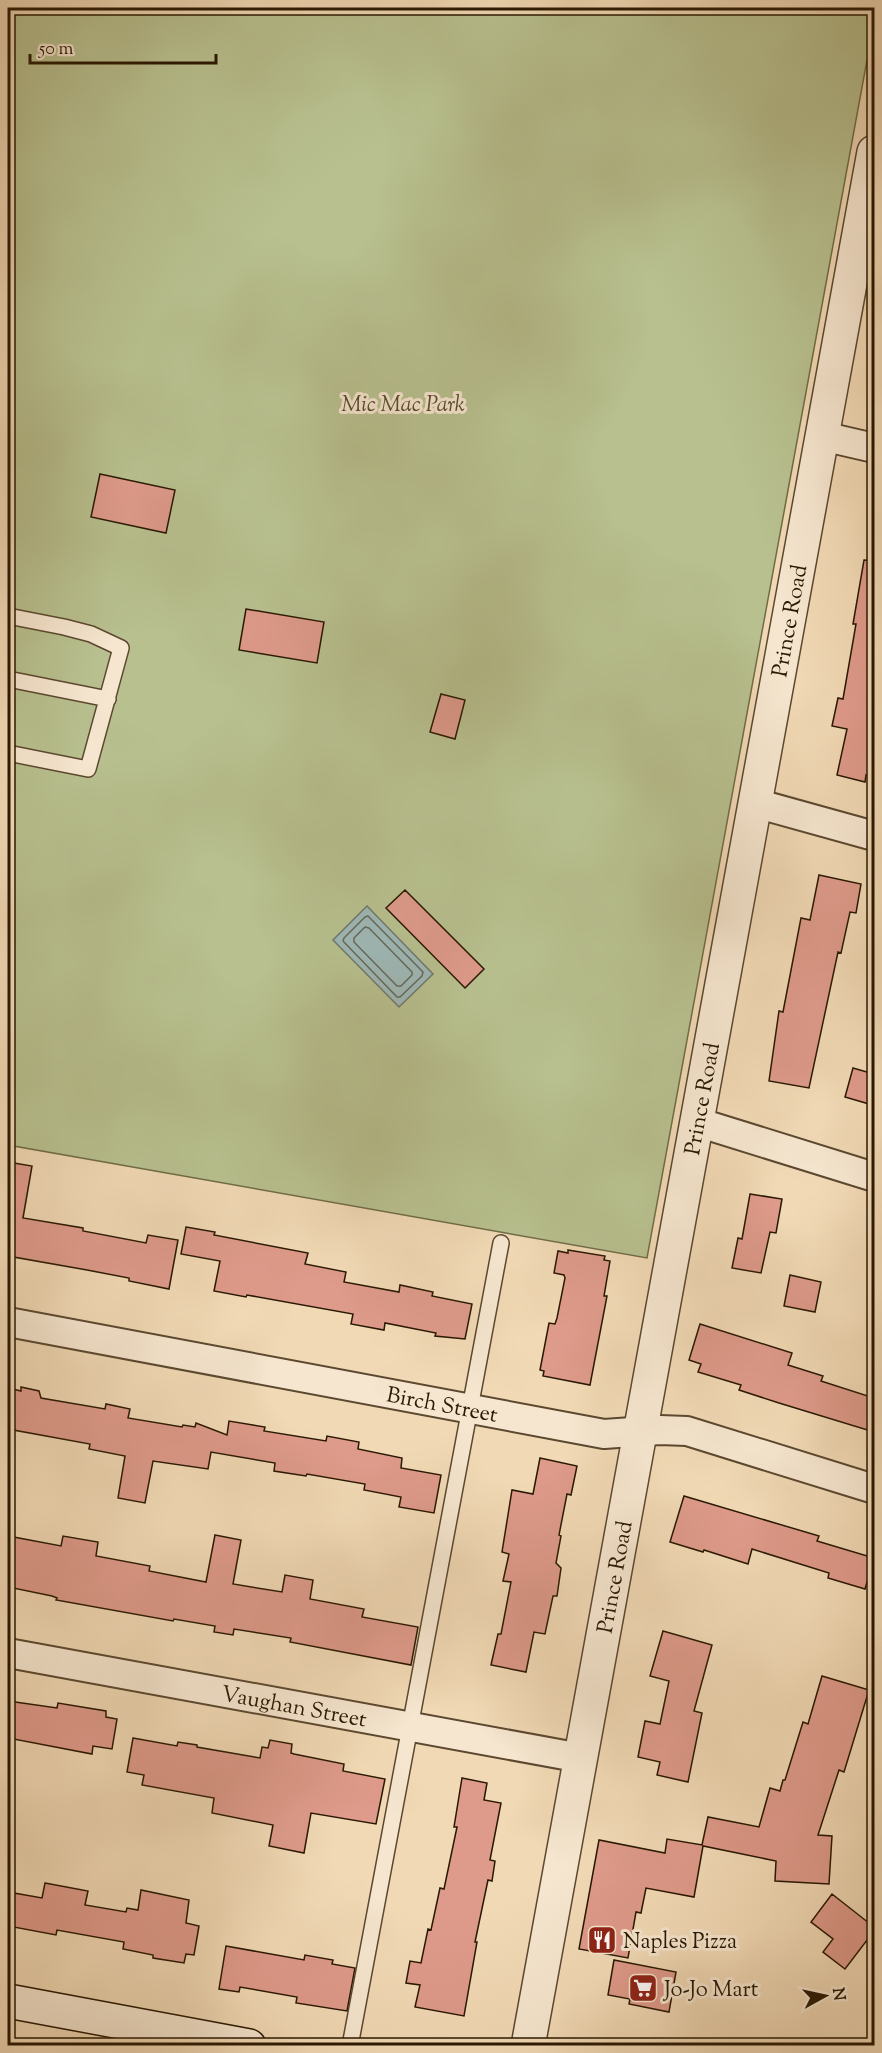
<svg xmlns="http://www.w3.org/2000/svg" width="882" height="2053" viewBox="0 0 882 2053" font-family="'Sorts Mill Goudy',serif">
  <rect width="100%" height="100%" fill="#f1d9b5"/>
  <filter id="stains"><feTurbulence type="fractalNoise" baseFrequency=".00333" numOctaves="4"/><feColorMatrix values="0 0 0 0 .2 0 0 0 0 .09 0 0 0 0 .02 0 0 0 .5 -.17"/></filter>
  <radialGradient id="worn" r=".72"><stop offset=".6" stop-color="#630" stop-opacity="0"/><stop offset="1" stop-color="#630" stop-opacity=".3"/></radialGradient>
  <path fill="#b8c08f" stroke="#706c48" stroke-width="1.5" d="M8,8H874V22L647,1258L8,1145Z"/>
  <path fill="#9eb8b6" stroke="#6f786e" stroke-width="1.5" d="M367,906L433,974L399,1007L333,940Z"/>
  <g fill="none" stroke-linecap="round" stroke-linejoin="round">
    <path stroke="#64685c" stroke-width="1.5" d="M368,916L423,972L422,976L400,997H397L343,941L344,938L365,917Z
      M365,927L369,928L412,972V975L401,986H397L354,942V938Z"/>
  </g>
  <path fill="#de9a8a" stroke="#291802" stroke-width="1.5" d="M100,474L175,490L166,533L91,517Z
    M864,560L874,561V777L866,775L865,782L837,775L847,729L832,726L838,698L843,699L856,624H853Z
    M246,609L324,622L317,663L239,650Z
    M441,694L465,700L455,739L430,732Z
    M819,875L861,884L856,913L850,912L841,953L838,952L809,1088L769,1081L779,1011L783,1012L801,918L810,920Z
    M405,890L484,969L465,988L386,908Z
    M853,1068L874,1074V1086L869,1104L845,1097Z
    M8,1162L32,1166L23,1218L83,1228V1231L146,1243L148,1235L178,1240L169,1289L129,1281V1278L87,1270L8,1256Z
    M750,1194L782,1199L776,1233L770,1232L761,1273L732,1268L738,1238L742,1239Z
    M186,1227L215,1232L214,1235L308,1253L305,1264L346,1272L344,1282L399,1292L400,1285L433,1292L432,1296L472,1304L465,1339L435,1336L436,1333L385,1323L384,1330L351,1324L353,1314L247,1295L246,1297L214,1291L220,1261L181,1254Z
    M568,1250L605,1256L604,1260L610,1261L604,1296H607L590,1385L543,1376L544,1371L540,1370L549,1323L555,1324L557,1318L565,1278L564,1275L554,1273L558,1251L568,1253Z
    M790,1275L821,1282L815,1312L784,1306Z
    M700,1324L792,1353L788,1365L823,1376L821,1381L874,1398V1432L779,1403L739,1390L741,1385L698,1372L701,1364L689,1360Z
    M21,1387L39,1391L41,1398L105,1409L106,1404L130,1409L128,1418L182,1427L183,1425L195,1427L196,1423L227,1435L229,1421L265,1427L264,1431L326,1441L327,1436L359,1442L358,1449L402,1458L401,1468L441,1475L434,1513L399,1507L401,1497L364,1490L365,1484L307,1474L306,1476L274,1471L275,1463L211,1452L208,1469L153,1461L145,1503L118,1498L125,1456L89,1449L90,1444L8,1429V1388L21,1391Z
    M540,1458L577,1466L571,1495L567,1494L559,1535L561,1536L556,1563L561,1568L557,1596H553L545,1634L534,1632L526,1672L491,1665L498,1634H501L511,1582L503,1581L509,1554L502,1552L512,1490L533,1494Z
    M684,1496L819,1536L817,1541L874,1558L865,1589L828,1578L829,1573L752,1549L748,1564L704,1550L703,1552L670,1542Z
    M215,1535L241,1540L233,1584L282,1592L285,1575L313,1580L310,1599L364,1609L362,1617L418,1627L411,1665L290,1642L291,1638L234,1629L233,1635L214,1632L215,1626L174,1619L173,1621L56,1600L57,1598L52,1596L8,1587V1536L61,1546L63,1536L98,1542L96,1556L150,1566L149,1571L206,1582Z
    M663,1631L712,1645L694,1711L702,1713L688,1782L657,1775L660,1762L638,1757L645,1721L660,1724L669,1681L650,1676Z
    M822,1676L869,1690L844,1772L839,1770L818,1835L832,1836L829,1884L775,1881L776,1861L703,1846L694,1897L646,1888L641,1913L636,1912L628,1958L579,1949L599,1840L665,1853L667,1839L702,1845L708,1817L759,1827L770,1788L780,1791L783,1780H785L803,1722L808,1724Z
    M8,1701L57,1708L58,1703L106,1711V1717L117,1719L112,1749L93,1746L92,1754L8,1738Z
    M133,1738L177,1746L178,1742L197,1745V1747L260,1758L262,1747L268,1748L270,1740L292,1744L291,1753L294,1754L344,1764L343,1771L385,1779L376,1824L311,1813L304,1853L269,1846L273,1825L212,1813L214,1798L142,1785L144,1775L127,1772Z
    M462,1778L487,1783L484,1800L501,1803L490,1860L495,1861L492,1881L488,1880L475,1942H477L464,2016L415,2007L420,1985L406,1983L410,1961L421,1963L428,1929L431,1930L440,1888L444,1889L457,1827H454Z
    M45,1883L88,1891L85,1905L126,1912L127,1908L138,1910L141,1890L189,1900L186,1923L199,1926L194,1955L186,1954L184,1963L153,1958V1955L123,1949L124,1942L57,1930L56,1935L8,1926V1892L42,1898Z
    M832,1894L874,1927V1931L845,1969L823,1952L833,1939L811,1922Z
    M226,1946L304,1960L305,1955L333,1960L332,1964L355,1968L347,2011L296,2003L297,1997L240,1987L239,1992L219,1989Z
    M614,1960L676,1972L669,2012L629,2004L630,1999L608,1995Z"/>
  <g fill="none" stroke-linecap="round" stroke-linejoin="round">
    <g stroke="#5b482f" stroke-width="18">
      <path id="service" d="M8,616L64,627L91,634L121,648L88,769L8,753
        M8,679L108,699
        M350,2046L501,1243"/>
    </g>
    <g stroke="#5b482f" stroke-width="32">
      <g id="minor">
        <path d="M822,436L874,448"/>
        <path d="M755,803L874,836"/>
        <path d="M697,1122L874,1177"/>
        <path id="s1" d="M8,1322L604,1434L660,1430L687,1431L874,1489"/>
        <path id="s2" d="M8,1653L581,1758"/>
      </g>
    </g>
    <g stroke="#5b482f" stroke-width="36">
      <g id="tertiary">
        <path id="s3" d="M528,2046L874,152"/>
      </g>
    </g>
    <g stroke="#291802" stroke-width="36">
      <path id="secondary" d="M8,2001L249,2046"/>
    </g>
    <use href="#service" stroke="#f6e6cf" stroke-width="15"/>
    <use href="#minor" stroke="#f6e6cf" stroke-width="28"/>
    <use href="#tertiary" stroke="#f6e6cf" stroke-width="33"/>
    <use href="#secondary" stroke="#f6e6cf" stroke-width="33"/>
  </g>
  <defs>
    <g id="restaurant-square" transform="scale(1.5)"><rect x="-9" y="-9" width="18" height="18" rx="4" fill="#8f2418" stroke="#f6e6cf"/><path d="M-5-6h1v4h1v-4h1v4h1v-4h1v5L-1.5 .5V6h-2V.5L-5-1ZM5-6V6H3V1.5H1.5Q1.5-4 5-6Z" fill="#fff"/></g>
    <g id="supermarket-square" transform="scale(1.5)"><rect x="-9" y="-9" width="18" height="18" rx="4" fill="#8f2418" stroke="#f6e6cf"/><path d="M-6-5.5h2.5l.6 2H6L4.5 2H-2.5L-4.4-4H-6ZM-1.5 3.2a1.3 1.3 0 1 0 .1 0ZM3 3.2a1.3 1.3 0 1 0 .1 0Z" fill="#fff"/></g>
  </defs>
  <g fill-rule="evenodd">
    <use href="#restaurant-square" x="602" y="1940"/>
    <use href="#supermarket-square" x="643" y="1988"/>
  </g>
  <g text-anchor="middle" stroke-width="6" stroke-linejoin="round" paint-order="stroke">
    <g font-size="22" font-style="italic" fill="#544a2c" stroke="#f6e6cf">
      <text x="403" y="411">Mic Mac Park</text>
    </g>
    <g font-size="22" fill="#291802" stroke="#f6e6cf">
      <text dy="8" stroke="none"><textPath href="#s3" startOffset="1449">Prince Road</textPath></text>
      <text dy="8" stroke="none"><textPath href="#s3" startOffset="963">Prince Road</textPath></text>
      <text dy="8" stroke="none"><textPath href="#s1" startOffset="442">Birch Street</textPath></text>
      <text dy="8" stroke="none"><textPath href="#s3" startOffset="477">Prince Road</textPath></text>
      <text dy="8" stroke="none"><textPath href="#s2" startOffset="291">Vaughan Street</textPath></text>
    </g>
    <g font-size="22" fill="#291802" stroke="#f6e6cf" text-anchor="start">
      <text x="623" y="1948">Naples Pizza</text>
      <text x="664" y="1996">Jo-Jo Mart</text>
    </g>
  </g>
  <rect width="882" height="2053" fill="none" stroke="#f1d9b5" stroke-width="30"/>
  <rect x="9" y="9" width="864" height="2035" fill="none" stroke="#291802" stroke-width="3"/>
  <rect x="15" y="15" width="852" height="2023" fill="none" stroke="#291802" stroke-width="1.5"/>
  <g transform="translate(825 1996) rotate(82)" stroke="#f6e6cf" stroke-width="4.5" paint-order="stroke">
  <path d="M0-4.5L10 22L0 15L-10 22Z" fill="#291802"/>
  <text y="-9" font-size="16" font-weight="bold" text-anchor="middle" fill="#291802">N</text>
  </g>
  <path d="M30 54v9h186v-9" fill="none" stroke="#291802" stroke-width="3"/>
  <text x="39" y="54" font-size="18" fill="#291802" stroke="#f6e6cf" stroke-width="4.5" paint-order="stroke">50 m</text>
  <rect width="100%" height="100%" filter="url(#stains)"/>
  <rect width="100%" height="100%" fill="url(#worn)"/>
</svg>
